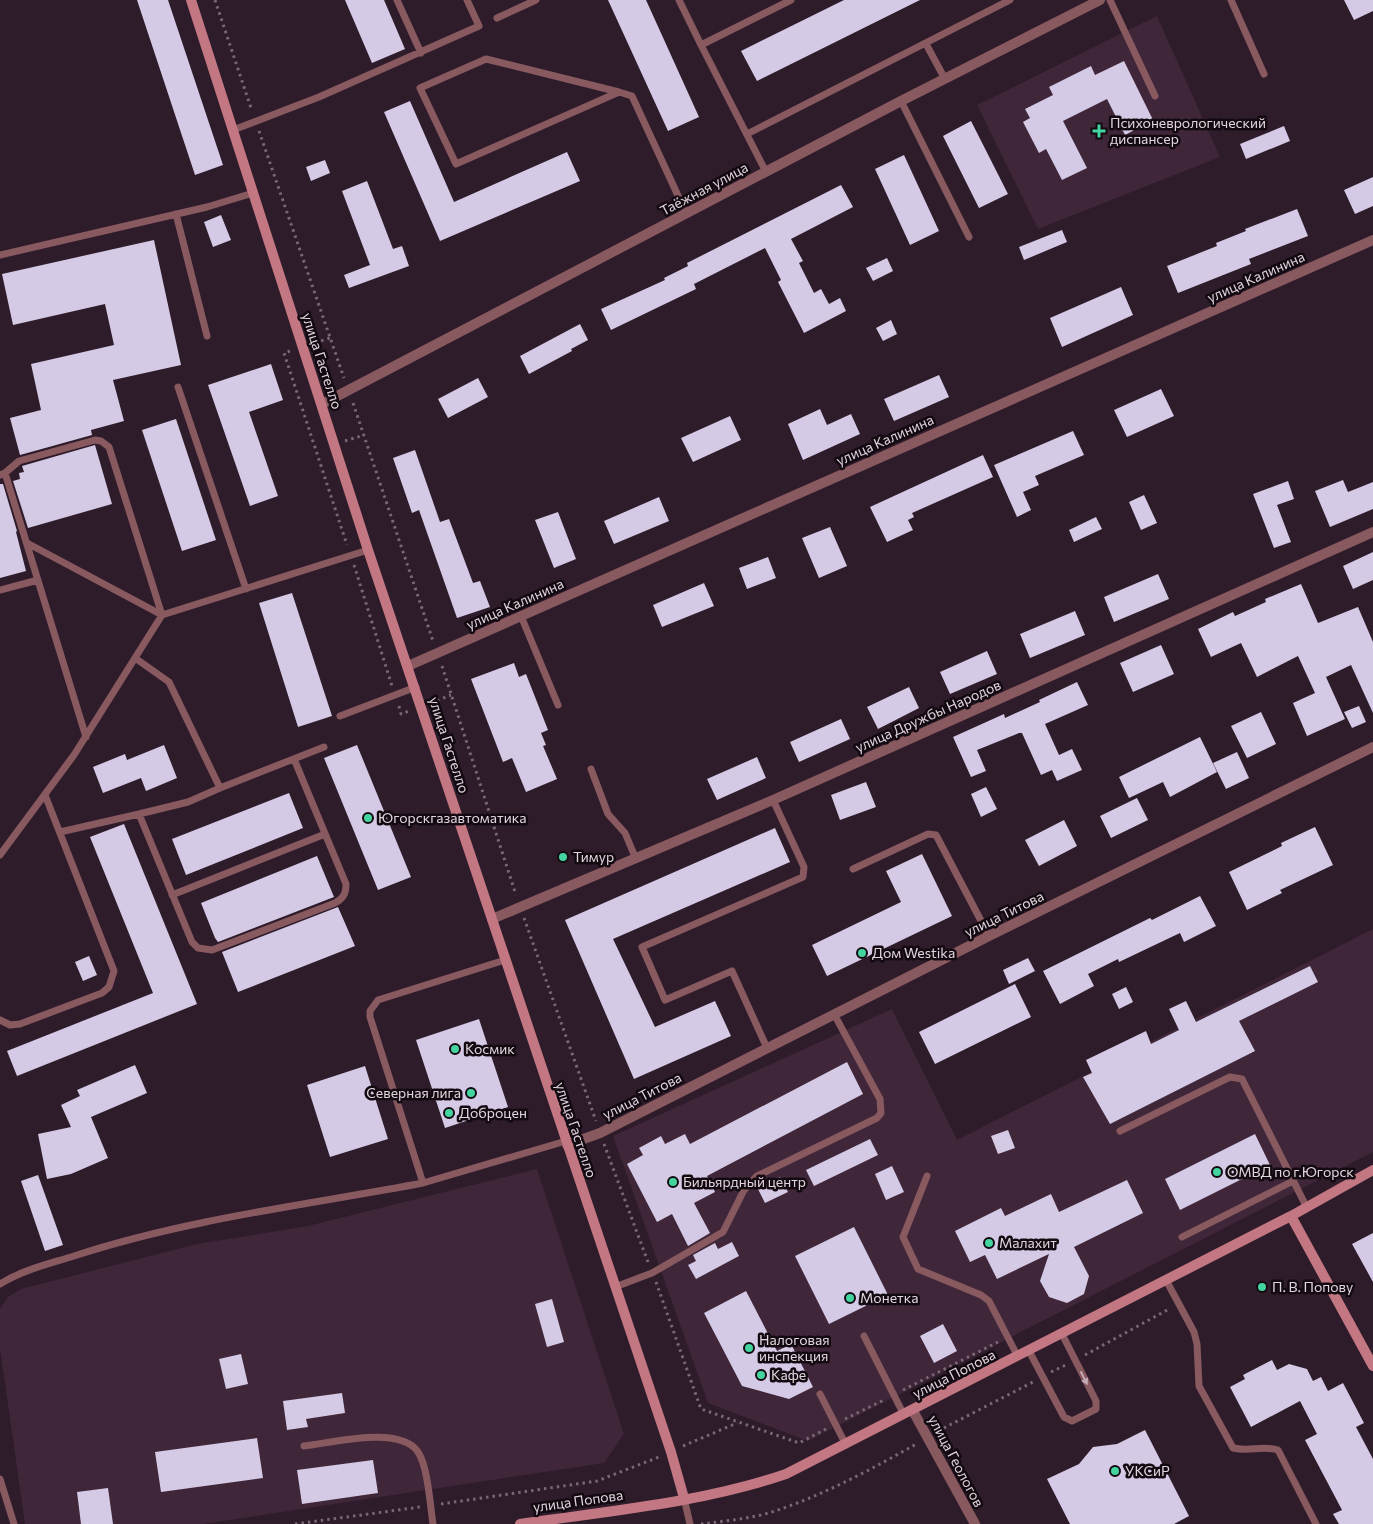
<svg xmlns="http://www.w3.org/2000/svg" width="1373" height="1524" viewBox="0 0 1373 1524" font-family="Commissioner,sans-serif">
  <rect width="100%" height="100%" fill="#2f1c2b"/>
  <path fill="#3f2639" d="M1157,16L1220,157L1038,229L977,105Z
    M1373,929V1152L808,1441L708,1403L613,1136L892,1009L957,1140Z
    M537,1169L624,1434L604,1463L203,1524H25L0,1348V1309L8,1297L21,1289L197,1244L308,1226Z"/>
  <path fill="#d4cae6" d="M137,0H168L223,165L195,175Z
    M345,0H384L405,49L372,63Z
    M608,0H646L699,117L668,131Z
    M844,0H920L757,81L741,51Z
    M1344,0H1373V11L1354,20Z
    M1124,61L1153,120L1125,135L1107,99L1063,121L1087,168L1062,180L1046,149L1039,153L1023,122L1030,118L1025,109L1053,95L1049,87L1091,66L1095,75Z
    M410,101L454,202L567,152L580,181L440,241L384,112Z
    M971,121L1008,194L979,208L943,136Z
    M1284,126L1290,141L1246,159L1240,144Z
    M904,155L939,231L910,245L875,169Z
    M325,160L330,173L311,181L306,167Z
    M1373,177V206L1355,214L1344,190Z
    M367,181L393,249L402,246L409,266L349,288L344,275L370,265L342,191Z
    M841,185L853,207L791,239L803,261L799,263L814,293L821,289L829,304L840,298L846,311L804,333L778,282L781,280L765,248L694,284L696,289L611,330L601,309L665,280L664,278L688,266L687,263Z
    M1297,209L1308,236L1249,259L1251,264L1178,293L1167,266L1217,246L1216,243L1246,231L1245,229Z
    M221,215L231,240L213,247L204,222Z
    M1062,230L1067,242L1024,260L1019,247Z
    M154,240L181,365L113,380L124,421L91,430L92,435L20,455L10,418L41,410L31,364L114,345L105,304L13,325L2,274Z
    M887,258L893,271L873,281L866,268Z
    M1121,287L1133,315L1062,347L1050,318Z
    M891,320L897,334L883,341L876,328Z
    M580,324L588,340L571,349L572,351L529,374L520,356Z
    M271,364L283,400L249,412L278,496L250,506L208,385Z
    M939,375L949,397L894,421L884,399Z
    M478,378L488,397L448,418L438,399Z
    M1161,389L1174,416L1127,437L1114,410Z
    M820,409L827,425L851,414L860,434L803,460L788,424Z
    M730,416L741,440L693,462L681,438Z
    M176,419L216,540L182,551L142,430Z
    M1073,431L1084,455L1035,476L1039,485L1023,492L1031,510L1017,517L994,465Z
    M95,445L112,504L28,528L13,481L20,479L19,473L24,472L22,466Z
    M415,450L440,522L449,519L473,583L480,581L490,607L457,618L419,510L412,513L393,458Z
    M983,455L993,477L912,513L914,517L908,520L913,530L887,542L870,507Z
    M1343,480L1348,492L1373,482V509L1330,527L1315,491Z
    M1288,481L1294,499L1277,505L1291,542L1274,548L1253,494Z
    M0,484H3L17,531L16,532L26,571L0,578Z
    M1144,495L1157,523L1141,530L1129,502Z
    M659,497L669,521L614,544L604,521Z
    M558,512L576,559L554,568L535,520Z
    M1096,517L1102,529L1074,542L1069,530Z
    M830,527L847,566L819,578L802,538Z
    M1373,552V580L1353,589L1343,566Z
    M768,557L776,578L747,589L739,568Z
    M1158,574L1169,599L1114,622L1104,597Z
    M704,583L714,606L662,627L653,605Z
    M1301,584L1318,623L1358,607L1373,642V713L1351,665L1326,677L1345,719L1307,736L1293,703L1315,693L1298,656L1257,677L1241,643L1211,657L1198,629L1233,612L1235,616L1266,602L1265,599Z
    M292,593L332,716L298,727L259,603Z
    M1075,611L1085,635L1030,658L1020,634Z
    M1161,645L1174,674L1133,692L1120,663Z
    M987,651L997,674L950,694L940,672Z
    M514,663L519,677L526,674L548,730L541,733L546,745L543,746L557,779L526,792L512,758L503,762L471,679Z
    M1077,682L1088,705L1045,724L1059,755L1072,749L1082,770L1057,781L1052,770L1041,775L1022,733H1019L977,750L986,771L971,777L953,737L1004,714L1005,718L1040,702L1039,700Z
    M909,687L919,708L878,729L867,707Z
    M1359,706L1366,722L1352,728L1344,712Z
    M1261,712L1276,744L1247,758L1231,726Z
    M841,719L850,739L799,762L790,742Z
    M1200,737L1217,772L1170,797L1163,782L1129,798L1119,777Z
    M164,745L177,778L146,791L141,778L103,793L93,767L125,754L127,760Z
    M357,745L411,877L378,890L324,758Z
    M1237,752L1249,778L1226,789L1213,763Z
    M757,757L766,778L717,800L707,779Z
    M866,782L876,807L840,820L831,795Z
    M986,787L997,809L981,817L971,794Z
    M289,793L303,828L186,875L172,839Z
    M1137,798L1148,820L1111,838L1100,816Z
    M1064,820L1077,846L1039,866L1025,840Z
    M124,824L197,1004L17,1076L7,1051L153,993L90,837Z
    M1315,827L1333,865L1280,890L1282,893L1247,910L1229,872L1282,846L1281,843Z
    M775,828L790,862L613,939L655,1027L715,1001L731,1036L634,1079L565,920Z
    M922,854L952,916L827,976L812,945L901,902L886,871Z
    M317,856L334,897L218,942L215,938L201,903Z
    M1200,896L1216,926L1184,942L1180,933L1119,962L1118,959L1088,974L1094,986L1060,1004L1043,971L1150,918L1152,920Z
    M338,907L355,946L238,992L222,952Z
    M89,956L97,975L83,981L75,962Z
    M1028,958L1035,971L1009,984L1003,970Z
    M1310,966L1318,982L1239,1021L1255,1051L1110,1124L1083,1077L1092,1073L1086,1060L1146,1031L1151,1044L1179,1030L1169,1009L1186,1001L1196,1022Z
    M1015,984L1031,1017L935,1064L919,1032Z
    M1126,987L1133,1002L1119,1009L1112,994Z
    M479,1019L508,1107L445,1128L416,1040Z
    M847,1062L863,1094L707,1176L715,1192L694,1203L710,1233L688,1246L672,1214L657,1222L627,1164L643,1155L639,1148L661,1136L665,1144L685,1134L690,1144Z
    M135,1065L147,1093L91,1117L108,1158L71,1174L47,1179L38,1134L71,1127L61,1105L80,1096L77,1090Z
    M365,1066L388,1139L330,1157L307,1085Z
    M1008,1130L1015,1148L998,1154L991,1136Z
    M1255,1134L1270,1165L1180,1210L1165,1179Z
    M870,1139L878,1155L814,1186L806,1170Z
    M892,1166L904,1192L886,1200L875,1174Z
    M38,1175L63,1245L45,1251L21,1181Z
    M780,1177L788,1192L765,1203L758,1189Z
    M1127,1180L1143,1213L1074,1247L1089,1276L1084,1294L1067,1303L1049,1297L1040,1281L1049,1254L997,1279L985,1255L970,1262L955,1231L1001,1208L1005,1216L1051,1194L1059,1212Z
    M854,1227L888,1295L829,1324L795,1256Z
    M1373,1233V1282L1352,1244Z
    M732,1242L739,1256L696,1279L688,1265L696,1261L693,1255L715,1243L718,1249Z
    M746,1291L777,1351L791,1344L813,1387L789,1399L742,1386L704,1313Z
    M552,1299L564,1342L547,1347L535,1304Z
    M943,1324L957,1351L934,1363L920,1336Z
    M241,1354L248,1384L226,1389L219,1359Z
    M1272,1360L1277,1370L1289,1364L1307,1369L1313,1381L1321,1377L1328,1391L1343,1383L1364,1423L1356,1427L1373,1459V1524H1339L1333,1514L1342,1510L1305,1440L1317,1434L1300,1401L1251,1427L1230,1387L1245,1379L1243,1375Z
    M342,1393L345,1413L306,1419L308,1427L287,1430L283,1401Z
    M1145,1430L1189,1516L1174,1524H1070L1047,1479L1079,1464L1093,1447L1117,1444Z
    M257,1438L263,1478L161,1492L155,1452Z
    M373,1460L378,1493L302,1504L297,1470Z
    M108,1488L113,1524H81L77,1492Z"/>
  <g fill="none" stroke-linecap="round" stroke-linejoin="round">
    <path stroke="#786774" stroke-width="3" stroke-dasharray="2.5 4" stroke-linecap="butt" d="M215,0L252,111
      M259,131L344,378
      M315,343L330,338
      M290,351L284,353L347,545
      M353,403L433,641
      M345,441L364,435
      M354,565L392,686
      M442,666L516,895
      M431,703L451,695
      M399,706L401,714L409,711
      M524,918L596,1121
      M604,1144L648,1262
      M656,1282L701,1409L799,1443L826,1429
      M1085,1355L1169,1309
      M1051,1372L1066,1365
      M903,1390L998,1342
      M845,1419L884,1400
      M938,1431L1033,1382
      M683,1446L737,1423
      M441,1504L597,1481L659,1457
      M295,1524L420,1507
      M701,1524C724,1521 749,1519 772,1512C822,1496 872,1469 918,1443"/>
    <path stroke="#895960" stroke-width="7" d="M397,0L421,53
      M679,0L701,45
      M1110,0L1155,96
      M1231,0L1264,74
      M497,18L536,0
      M926,44L945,79
      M619,92L486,59L420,88L456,164L619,92L632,96L686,213
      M901,101L969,237
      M233,130L319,97L479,26L467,0
      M747,134L1010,0
      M766,172L701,45L791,0
      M176,214L207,336
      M0,255L207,207L253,193
      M178,387L246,589
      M5,473L86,737
      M0,475L5,473L19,461L95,440L101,441L109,447L162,615L27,543
      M0,590L38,580
      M521,616L558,705
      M135,658L169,682L220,788L324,747
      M340,716L416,687
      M591,769L608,814L625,833L636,859
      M139,814L188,802L220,788
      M60,832L139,814L192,942L198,948L212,950L335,903C344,898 346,893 346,884L294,759
      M0,855L74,755L162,615L368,550
      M853,869L928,834L936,835L989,936
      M172,895L325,834
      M505,960L378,1000L370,1011V1017L423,1183L566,1141
      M0,1020L10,1025L20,1024L102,993L109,987L114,971L45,795
      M767,1048L732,971L665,1000L642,947L803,877L804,867L773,800
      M1120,1131L1230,1077L1242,1079L1306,1206
      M927,1176L903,1237L918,1269L981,1295L989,1301L1018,1357
      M1182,1237L1293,1181
      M1166,1280L1194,1332L1197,1344L1199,1386L1233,1448C1249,1452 1263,1445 1278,1450L1316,1524
      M0,1284C22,1270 49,1264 74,1256C187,1219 306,1205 423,1183
      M615,1287L652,1273L723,1232L744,1190L757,1176L877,1118L881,1113L880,1099L834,1014
      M864,1336L904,1415
      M1029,1351L1064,1417L1072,1421L1096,1409V1401L1062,1334
      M820,1394L846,1445
      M304,1446C332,1443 400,1425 418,1452C428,1467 430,1505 433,1524
      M0,1479L14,1524
      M684,1498L690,1524"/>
    <path stroke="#895960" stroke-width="10" d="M322,404L901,101L1100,0
      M408,666L1373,240
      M492,919L773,800L1373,532
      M567,1145L600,1133L989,936L1373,747
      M913,1411L975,1524"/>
    <path stroke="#c37782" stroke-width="10" d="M191,0L368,550L671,1452L684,1498
      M1291,1216L1373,1366
      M520,1524C608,1511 701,1503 786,1474L1291,1216L1373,1170"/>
  </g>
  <defs><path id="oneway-solid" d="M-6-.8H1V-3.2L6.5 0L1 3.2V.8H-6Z" transform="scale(1.25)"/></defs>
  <use fill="#c3a9b2" href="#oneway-solid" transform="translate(1084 1378) rotate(63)"/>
  <g fill="#44d49f" stroke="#120a10" stroke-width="2">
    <path d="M1096.5 123.5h5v5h5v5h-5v5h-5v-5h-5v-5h5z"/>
    <circle cx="368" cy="818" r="5"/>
    <circle cx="563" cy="857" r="5"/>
    <circle cx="862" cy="953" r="5"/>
    <circle cx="455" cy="1049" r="5"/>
    <circle cx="471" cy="1093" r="5"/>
    <circle cx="449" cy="1113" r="5"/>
    <circle cx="1217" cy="1172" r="5"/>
    <circle cx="673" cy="1182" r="5"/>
    <circle cx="989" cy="1243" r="5"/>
    <circle cx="1262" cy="1287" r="5"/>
    <circle cx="850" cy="1298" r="5"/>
    <circle cx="749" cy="1348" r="5"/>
    <circle cx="761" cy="1375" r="5"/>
    <circle cx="1115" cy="1471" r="5"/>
  </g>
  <g text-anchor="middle" stroke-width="5" stroke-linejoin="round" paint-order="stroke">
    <g font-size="14" fill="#e2d4de" stroke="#120a10" text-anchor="start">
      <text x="1110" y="128">Психоневрологический<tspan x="1110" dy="16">диспансер</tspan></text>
      <text x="378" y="823">Югорскгазавтоматика</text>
      <text x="573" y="862">Тимур</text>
      <text x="872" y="958">Дом Westika</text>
      <text x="465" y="1054">Космик</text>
      <text x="461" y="1098" text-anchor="end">Северная лига</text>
      <text x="459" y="1118">Доброцен</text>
      <text x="1227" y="1177">ОМВД по г.Югорск</text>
      <text x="683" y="1187">Бильярдный центр</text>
      <text x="999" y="1248">Малахит</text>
      <text x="1272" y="1292">П. В. Попову</text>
      <text x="860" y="1303">Монетка</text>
      <text x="759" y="1345">Налоговая<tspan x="759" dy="16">инспекция</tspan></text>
      <text x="771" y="1380">Кафе</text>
      <text x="1125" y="1476">УКСиР</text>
    </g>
    <g font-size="14" fill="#e2d4de" stroke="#120a10">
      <text transform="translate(704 189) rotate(-28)" y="5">Таёжная улица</text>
      <text transform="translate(1256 277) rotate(-24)" y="5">улица Калинина</text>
      <text transform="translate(322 361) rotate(72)" y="5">улица Гастелло</text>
      <text transform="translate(885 440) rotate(-24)" y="5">улица Калинина</text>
      <text transform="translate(515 604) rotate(-24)" y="5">улица Калинина</text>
      <text transform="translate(928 716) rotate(-24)" y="5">улица Дружбы Народов</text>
      <text transform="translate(449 745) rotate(72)" y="5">улица Гастелло</text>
      <text transform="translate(1004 914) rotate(-26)" y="5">улица Титова</text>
      <text transform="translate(642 1096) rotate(-27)" y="5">улица Титова</text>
      <text transform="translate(576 1130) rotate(71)" y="5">улица Гастелло</text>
      <text transform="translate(954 1374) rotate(-27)" y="5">улица Попова</text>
      <text transform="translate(956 1461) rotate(62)" y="5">улица Геологов</text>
      <text transform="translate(578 1501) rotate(-8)" y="5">улица Попова</text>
    </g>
  </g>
</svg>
